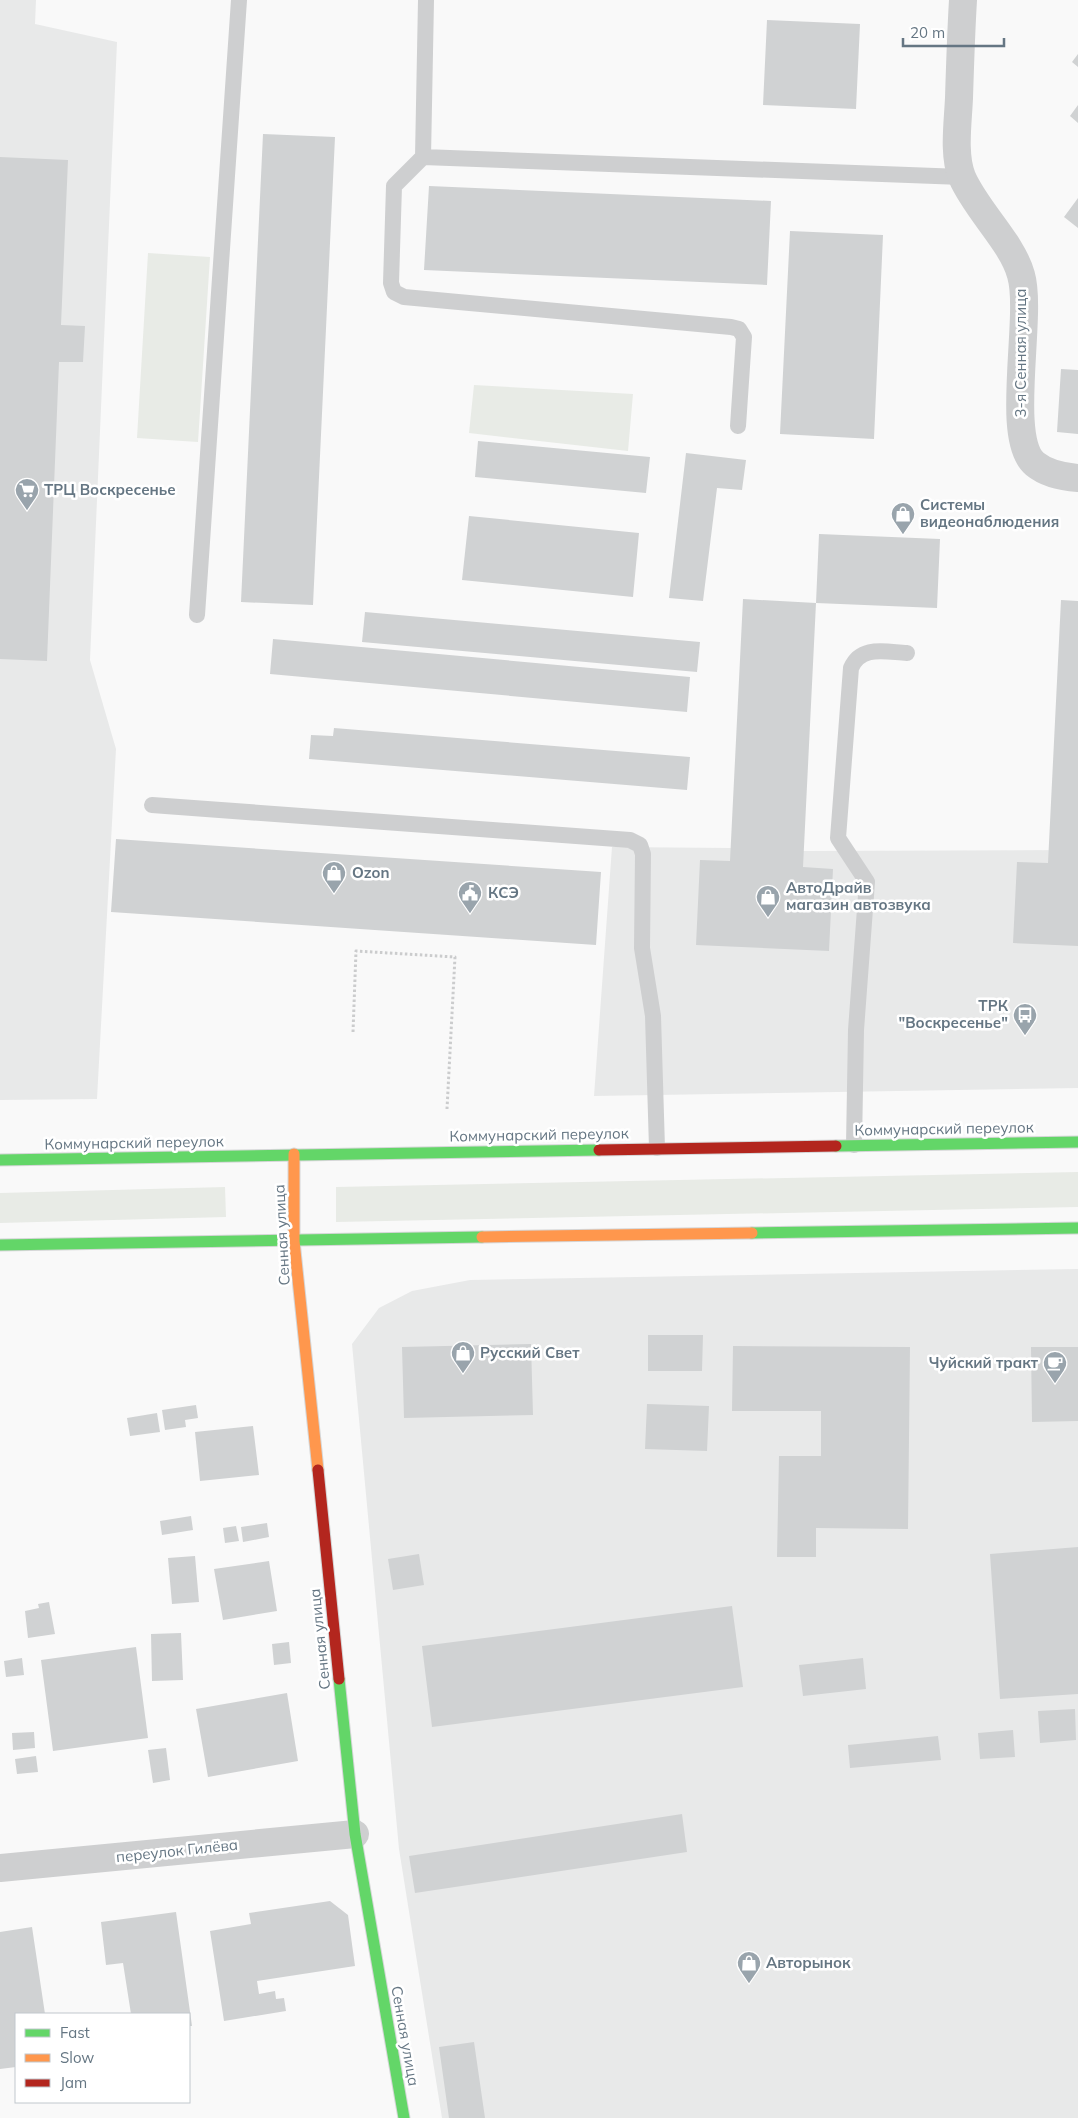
<svg xmlns="http://www.w3.org/2000/svg" width="1078" height="2118" viewBox="0 0 1078 2118" font-family="Mulish,sans-serif">
  <rect width="100%" height="100%" fill="#f9f9f9"/>
  <path fill="#e8e9e9" d="M0,0H36L35,24L117,42L90,660L116,749L97,1099L0,1100Z
    M612,847L731,848L804,851L1078,850V1088L594,1096Z
    M1078,1269V2118H442L399,1849L352,1344L379,1308L412,1291L470,1280Z"/>
  <path fill="#e8ebe6" d="M148,253L210,257L198,442L137,438Z
    M474,385L633,394L628,451L469,433Z
    M1078,1172V1207L336,1222V1187Z
    M225,1187L226,1217L0,1223V1193Z"/>
  <path fill="#d0d2d3" d="M767,20L860,24L856,109L763,105Z
    M1078,54V67L1072,62Z
    M1078,105V123L1070,116Z
    M263,134L335,137L313,605L241,602Z
    M0,157L68,160L61,325L85,326L83,362H59L47,661L0,659Z
    M429,186L771,201L767,285L424,270Z
    M1078,198V228L1064,217Z
    M790,231L883,235L874,439L780,434Z
    M1061,369L1078,370V434L1057,432Z
    M478,441L650,457L646,493L475,477Z
    M686,453L746,460L742,490L717,488L703,601L669,598Z
    M469,516L639,533L633,597L462,580Z
    M819,534L940,539L937,608L816,603Z
    M743,599L816,603L803,867L833,869L829,951L696,945L700,860L730,861Z
    M1061,600L1078,601V946L1013,943L1017,862L1048,863Z
    M365,612L700,642L697,672L362,642Z
    M273,639L690,677L687,712L270,674Z
    M334,728L690,757L687,790L309,759L311,735L333,736Z
    M116,839L601,872L596,945L111,912Z
    M648,1335H703L702,1371H648Z
    M531,1344L533,1415L404,1418L402,1347Z
    M733,1346L910,1347L908,1529L816,1528V1557H777L779,1456H821V1411H732Z
    M1031,1347H1078V1421L1032,1422Z
    M647,1404L709,1406L707,1451L645,1449Z
    M196,1405L198,1418L185,1420L186,1427L165,1430L162,1410Z
    M157,1413L160,1432L130,1436L127,1418Z
    M253,1426L259,1475L200,1481L195,1432Z
    M191,1516L193,1530L162,1535L160,1521Z
    M267,1523L269,1537L243,1542L241,1527Z
    M236,1526L239,1541L225,1543L223,1528Z
    M1078,1547V1694L1000,1699L990,1554Z
    M419,1554L424,1585L393,1590L388,1559Z
    M195,1556L199,1602L172,1604L168,1558Z
    M269,1561L277,1611L223,1620L214,1569Z
    M49,1602L55,1634L28,1638L25,1611L39,1608L38,1604Z
    M732,1606L743,1687L432,1727L422,1646Z
    M181,1633L183,1680L152,1681L151,1634Z
    M289,1642L291,1663L274,1665L272,1644Z
    M136,1647L148,1738L53,1751L41,1660Z
    M22,1658L24,1675L6,1677L4,1661Z
    M863,1658L866,1689L803,1696L799,1665Z
    M287,1693L298,1761L208,1777L196,1709Z
    M1075,1709L1076,1740L1040,1743L1038,1711Z
    M1013,1730L1015,1757L980,1759L978,1733Z
    M34,1732L35,1748L13,1750L12,1733Z
    M938,1736L941,1760L850,1768L848,1745Z
    M166,1748L170,1780L153,1783L148,1750Z
    M36,1756L38,1772L17,1774L15,1759Z
    M682,1814L687,1852L415,1893L409,1856Z
    M330,1901L348,1915L355,1966L257,1981L259,1994L275,1991L276,1999L284,1998L286,2011L224,2021L210,1931L251,1924L249,1913Z
    M176,1912L192,2026H189V2014H131L123,1963L106,1965L101,1922Z
    M32,1927L45,2014H16V2067L0,2069V1932Z
    M474,2042L485,2118H449L439,2047Z"/>
  <g fill="none" stroke-linecap="round" stroke-linejoin="round">
    <g stroke="#d5d6d7" stroke-width="13">
      <path id="fast" d="M836,1146L1078,1142
        M0,1160L599,1150
        M752,1233L1078,1228
        M0,1245L482,1237
        M339,1679L355,1834L404,2118"/>
    </g>
    <g stroke="#d5d6d7" stroke-width="13">
      <path id="slow" d="M294,1154V1241L318,1470
        M482,1237L752,1233"/>
    </g>
    <g stroke="#d5d6d7" stroke-width="13">
      <path id="jam" d="M599,1150L836,1146
        M318,1470L339,1679"/>
    </g>
    <path stroke="#cbcccd" stroke-width="3" stroke-dasharray="2.5 2.5" stroke-linecap="butt" d="M353,1032L356,951L455,957L447,1109"/>
    <path stroke="#cecfd0" stroke-width="16" d="M426,0L423,157L962,177
      M423,157L394,186L391,283L394,292L404,297L731,327L739,329L744,337L738,426
      M197,615L239,0
      M152,805L630,840L640,845L643,854L642,948L653,1016L657,1148
      M854,1145L856,1030L867,882L838,838L851,668C861,645 885,652 907,653"/>
    <path stroke="#cecfd0" stroke-width="28" d="M963,0C961,33 960,66 959,98C958,122 953,155 962,177C976,210 1012,242 1021,275C1033,316 1004,439 1035,464C1046,473 1064,477 1078,478
      M0,1868L355,1834"/>
    <use href="#fast" stroke="#63d668" stroke-width="11"/>
    <use href="#slow" stroke="#ff974d" stroke-width="11"/>
    <use href="#jam" stroke="#b3261e" stroke-width="11"/>
  </g>
  <defs>
    <g id="supermarket-pin" transform="scale(1.25)"><path d="M0 17L-7.5 6A9.5 9.5 0 1 1 7.5 6Z" fill="#99a4ac" stroke="#fff"/><path d="M-6-5.5h2.5l.6 2H6L4.5 2H-2.5L-4.4-4H-6ZM-1.5 3.2a1.3 1.3 0 1 0 .1 0ZM3 3.2a1.3 1.3 0 1 0 .1 0Z" fill="#fff"/></g>
    <g id="shop-pin" transform="scale(1.25)"><path d="M0 17L-7.5 6A9.5 9.5 0 1 1 7.5 6Z" fill="#99a4ac" stroke="#fff"/><path d="M-5-2.5h2.3a2.7 3.5 0 0 1 5.4 0H5L5.5 6h-11ZM-1.5-2.5h3a1.5 2.3 0 0 0-3 0Z" fill="#fff"/></g>
    <g id="civic-pin" transform="scale(1.25)"><path d="M0 17L-7.5 6A9.5 9.5 0 1 1 7.5 6Z" fill="#99a4ac" stroke="#fff"/><path d="M-.6-6.5H3V-4.5H.6V-3L4-1V1h2V6H-6V1h2V-1L-.6-3ZM-1.2 2.5V6h2.4V2.5Z" fill="#fff"/></g>
    <g id="bus-pin" transform="scale(1.25)"><path d="M0 17L-7.5 6A9.5 9.5 0 1 1 7.5 6Z" fill="#99a4ac" stroke="#fff"/><path d="M-5-6H5V4H4V6H2V4H-2V6H-4V4H-5ZM-3.5-4V0h7V-4ZM-3.5 1.2v1.5H-2V1.2ZM2 1.2v1.5H3.5V1.2Z" fill="#fff"/></g>
    <g id="cafe-pin" transform="scale(1.25)"><path d="M0 17L-7.5 6A9.5 9.5 0 1 1 7.5 6Z" fill="#99a4ac" stroke="#fff"/><path d="M-5.5-4.5H6V0H3Q3 3.5 0 3.5H-2.5Q-5.5 3.5-5.5 0ZM3-3.2v2h1.7v-2ZM-6 4.5H4V6H-6Z" fill="#fff"/></g>
  </defs>
  <g fill-rule="evenodd">
    <use href="#supermarket-pin" x="27" y="490"/>
    <use href="#shop-pin" x="903" y="514"/>
    <use href="#shop-pin" x="334" y="873"/>
    <use href="#civic-pin" x="470" y="893"/>
    <use href="#shop-pin" x="768" y="897"/>
    <use href="#bus-pin" x="1025" y="1015"/>
    <use href="#shop-pin" x="463" y="1353"/>
    <use href="#cafe-pin" x="1055" y="1363"/>
    <use href="#shop-pin" x="749" y="1963"/>
  </g>
  <g text-anchor="middle" stroke-width="5" stroke-linejoin="round" paint-order="stroke">
    <g font-size="15" fill="#657683" stroke="#fff">
      <text transform="translate(1021 353) rotate(-90)" y="5">3-я Сенная улица</text>
      <text transform="translate(944 1129) rotate(-1)" y="5">Коммунарский переулок</text>
      <text transform="translate(539 1135) rotate(-1)" y="5">Коммунарский переулок</text>
      <text transform="translate(134 1143) rotate(-1)" y="5">Коммунарский переулок</text>
      <text transform="translate(282 1235) rotate(-93)" y="5">Сенная улица</text>
      <text transform="translate(320 1639) rotate(-96)" y="5">Сенная улица</text>
      <text transform="translate(177 1851) rotate(-6)" y="5">переулок Гилёва</text>
      <text transform="translate(405 2036) rotate(80)" y="5">Сенная улица</text>
    </g>
    <g font-size="15" font-weight="bold" fill="#657683" stroke="#fff" text-anchor="start">
      <text x="44" y="495">ТРЦ Воскресенье</text>
      <text x="920" y="510">Системы<tspan x="920" dy="17">видеонаблюдения</tspan></text>
      <text x="352" y="878">Ozon</text>
      <text x="786" y="893">АвтоДрайв<tspan x="786" dy="17">магазин автозвука</tspan></text>
      <text x="488" y="898">КСЭ</text>
      <text x="1008" y="1011" text-anchor="end">ТРК<tspan x="1008" dy="17">"Воскресенье"</tspan></text>
      <text x="480" y="1358">Русский Свет</text>
      <text x="1038" y="1368" text-anchor="end">Чуйский тракт</text>
      <text x="766" y="1968">Авторынок</text>
    </g>
  </g>
  <rect x="15" y="2013" width="175" height="90" fill="#ffffff" stroke="#c1c8cd"/>
  <rect x="25" y="2029" width="25" height="8" fill="#63d668" stroke="#c1c8cd"/>
  <text x="60" y="2038" font-size="15" fill="#657683">Fast</text>
  <rect x="25" y="2054" width="25" height="8" fill="#ff974d" stroke="#c1c8cd"/>
  <text x="60" y="2063" font-size="15" fill="#657683">Slow</text>
  <rect x="25" y="2079" width="25" height="8" fill="#b3261e" stroke="#c1c8cd"/>
  <text x="60" y="2088" font-size="15" fill="#657683">Jam</text>
  <path d="M903 38v8h101v-8" fill="none" stroke="#657683" stroke-width="2.5"/>
  <text x="910" y="38" font-size="15" fill="#657683" stroke="#ffffff" stroke-width="4" paint-order="stroke">20 m</text>
</svg>
